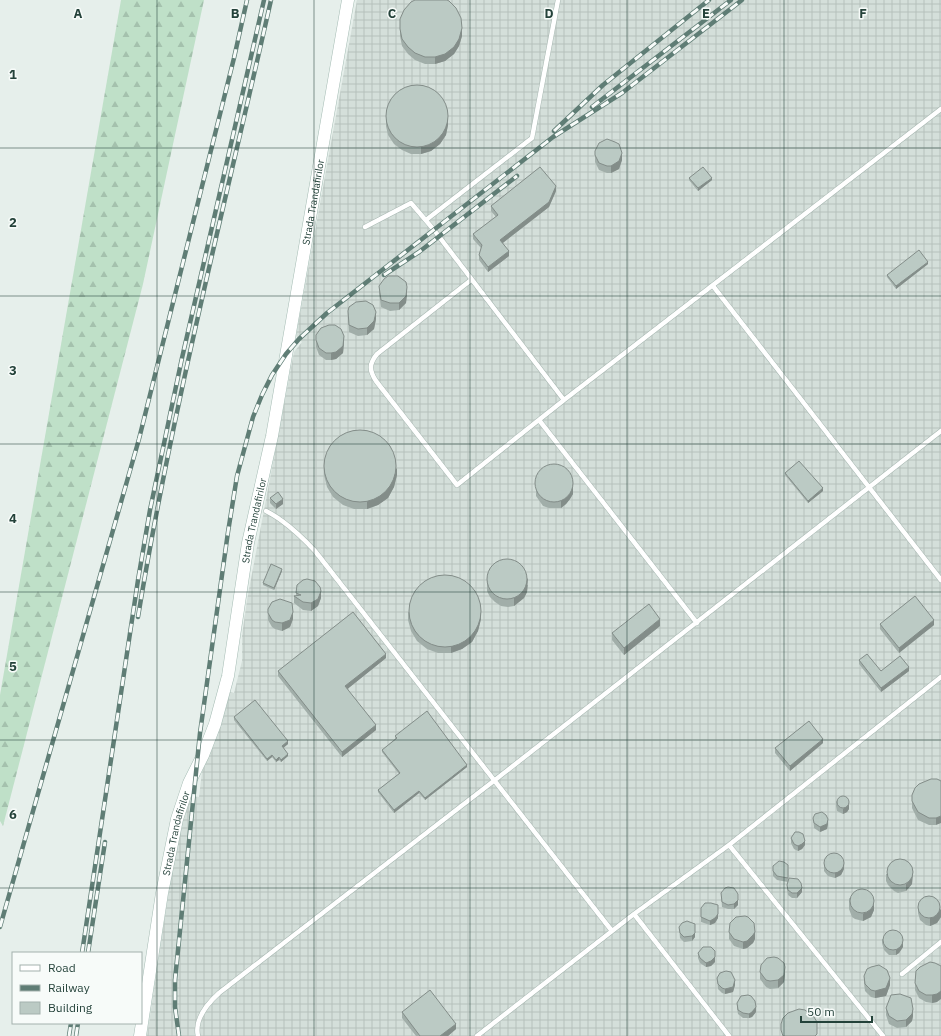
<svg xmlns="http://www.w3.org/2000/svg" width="941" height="1036" viewBox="0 0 941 1036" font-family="'IBM Plex Sans',sans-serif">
  <defs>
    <pattern id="industrial-grid" width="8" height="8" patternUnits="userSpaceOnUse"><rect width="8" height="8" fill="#d4dfda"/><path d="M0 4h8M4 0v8" fill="none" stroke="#b6c1bc"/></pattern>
    <pattern id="forest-firs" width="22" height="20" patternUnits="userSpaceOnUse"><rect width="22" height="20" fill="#bfe0c8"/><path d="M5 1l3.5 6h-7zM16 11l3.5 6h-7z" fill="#a4c1ad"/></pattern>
  </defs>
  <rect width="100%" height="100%" fill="#e6efeb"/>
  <path fill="url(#industrial-grid)" d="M357,0H941V1036H147L169,889L179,835L189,796L199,797L202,772L217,736L230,692L234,693L242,661V636L247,600L293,357L294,352L302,342L296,336Z"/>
  <path fill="url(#forest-firs)" d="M121,0H204L143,284L3,826L0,821V695Z"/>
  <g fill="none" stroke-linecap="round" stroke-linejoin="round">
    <g stroke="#a8b8b2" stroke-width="5.5">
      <path id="service" d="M426,220L532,138L558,0
        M365,227L411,203L434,230L564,400
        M471,280L377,354C369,364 369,370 376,381L457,485L564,400L941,109
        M713,286L941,580
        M539,420L697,623
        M266,511C284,520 301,536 315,551L612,931
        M729,845L883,1036
        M634,914L729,1036
        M902,974L941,942
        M198,1036C194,1019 207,1004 219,993L495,780L941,431
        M477,1036L634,914L729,845L941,677"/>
    </g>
    <g stroke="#a4bbb3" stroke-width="13">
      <g id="secondary">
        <path id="s1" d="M140,1036L162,893L177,819L189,783L203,755L215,724L228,676L248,543L272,436L348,0"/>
      </g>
    </g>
    <use href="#service" stroke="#fff" stroke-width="4.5"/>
    <use href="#secondary" stroke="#fff" stroke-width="12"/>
    <g stroke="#5f7d75" stroke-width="4.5">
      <path id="rail" d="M592,107L731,0
        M554,131L603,85L709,0
        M384,275L419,252L517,176
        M138,617C172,409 225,205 271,0
        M0,927L139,439L234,58L247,0
        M82,953L138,580L150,510L182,358L264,0
        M88,953L105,842
        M69,1036L71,1023
        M76,1036L78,1023
        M179,1036L175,1007V980L200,733L228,532L237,476L253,417L262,395L272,375L286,354L299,339L327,313L553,137L622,93L742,0"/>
    </g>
    <use href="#rail" stroke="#f7fbf9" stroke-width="3" stroke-dasharray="9" stroke-linecap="butt"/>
  </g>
  <path fill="#a1aea9" d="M400,29L462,36L459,46L454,54L445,61L435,64H425L415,60L408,54L402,46L400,36Z
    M386,119L448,125L446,135L440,144L431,151L421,154H411L402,150L394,144L388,135L386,126Z
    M595,151L622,160L619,169L611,173H607L599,170L595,162Z
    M689,178L712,180L698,191L689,180Z
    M556,191L549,207L503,243L509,256L488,272L479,260V255L481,248L473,239V234L496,217L491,211V206Z
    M928,264L896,289L887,277V275Z
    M379,286L407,294L406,303L399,310L390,311L381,307L379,293Z
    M348,311L376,319L374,329L367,335L358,336L349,332L348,318Z
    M316,340L344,343L343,353L336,359L331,360H326L319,355L316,347Z
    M324,468L397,475L394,487L388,498L378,505L367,509H354L343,505L333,497L327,487L324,475Z
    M785,473L823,491L808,503L785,475Z
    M536,477L573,480V494L570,499L566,504L561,508H549L543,506L536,496Z
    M270,498L283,504L276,509L270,503Z
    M282,571L274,590L263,585V583Z
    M487,577L528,585L527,592L524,598L514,606L508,607L501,606L495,602L490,597L487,591Z
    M296,593L321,598L318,606L311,611L303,610L294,603V596H296Z
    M268,609L293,619L290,627L282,631L275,629L272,627L268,620Z
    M408,612L481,619L478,631L472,642L462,649L451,653H438L427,649L417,641L411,631L408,620Z
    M880,624L934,625L899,653L880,629Z
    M660,626L624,655L612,640V633Z
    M386,658L347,689L376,730L342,757L278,676V671Z
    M859,660L881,671H909L881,692L859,664Z
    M234,717L288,744L283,748L288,756L281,762L279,760L276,762L272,757L267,761L234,720Z
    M395,736L467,767L425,800L419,793L394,813L378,792V790L399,774L382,752V750L395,739Z
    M823,743L790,771L775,753V748Z
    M937,779L936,825H929L918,820L912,808V795Z
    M836,801L849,809L847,812L843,814L837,811L836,806Z
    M813,818L828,824L827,829L820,832L814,828Z
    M791,838L805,845L802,849L798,851L794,849L791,843Z
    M824,863L844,869L841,875L835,878L828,876L824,871Z
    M788,865V880L802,892L797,898H792L788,895L787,890L788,882L777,880L773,876V866Z
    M886,874L913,875L912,884L906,891L898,893L894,891L888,885L886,881Z
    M721,893L738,899V905L734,909H728L722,907Z
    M849,898L874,910L871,917L863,921L855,919L852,917L849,909Z
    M918,906L941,917L937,923L930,926L926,925L920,920L918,913Z
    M701,908L718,918L715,923L710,925L701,922Z
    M695,924V937L692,941L684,942L680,938L679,927Z
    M729,932L755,939L753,943L747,948L743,949L734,946L729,939Z
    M882,939L903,947L899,953L896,955H889L884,950L882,943Z
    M698,953L715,962L711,966L706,967L700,963L698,958Z
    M916,971L937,1002L932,1003L926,1002L919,998L915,990V983Z
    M760,972L785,974L784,982L778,988L770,989L766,987L760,979Z
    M864,976L890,985L886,996L875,998L871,997L865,991L864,983Z
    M717,978L735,985L733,992L725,994L722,993L718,989Z
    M737,1003L756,1012L752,1017L749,1018H743L738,1014L737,1008Z
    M886,1008L913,1016L912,1021L906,1027L897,1028L889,1024L886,1015Z
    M402,1012L456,1029L448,1036H416L402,1018Z"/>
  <path fill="#838d89" d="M462,28V36L459,46L454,54L445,61L435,64V57Z
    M448,118V125L446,135L440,144L431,151L421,154V147Z
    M622,153V160L619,169L611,173V166Z
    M712,178V180L698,191V188Z
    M556,186V191L549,207L500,245V240Z
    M509,251V256L488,272V267Z
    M928,262V264L896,289V286Z
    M407,287V294L406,303L399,310V303Z
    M376,312V319L374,329L367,335V328Z
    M344,336V343L343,353L336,359L331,360V353Z
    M397,468V475L394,487L388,498L378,505L367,509V502Z
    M573,486V494L570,499L566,504L561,508V501Z
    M823,488V491L808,503V501Z
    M283,499V504L276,509V504Z
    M282,569V571L274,590V588Z
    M528,578L527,592L524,598L514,606V598Z
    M321,591V598L318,606L311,611V603Z
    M293,612V619L290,627L282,631V623Z
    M481,612V619L478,631L472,642L462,649L451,653V646Z
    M660,619V626L624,655V648Z
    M934,620V625L899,653V648Z
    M386,654V658L345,691V686Z
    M909,667V671L881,692V688Z
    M376,725V730L342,757V752Z
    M823,739V743L790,771V766Z
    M288,741V744L282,749V746Z
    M288,754V756L281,762V760Z
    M272,755V757L267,761V759Z
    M279,757V760L276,762V760Z
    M467,765V767L425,800V798Z
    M419,791V793L394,813V810Z
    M849,804V809L847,812L843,814V809Z
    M941,816V823L936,825V818Z
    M828,819V824L827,829L820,832V827Z
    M805,841V845L802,849L798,851V846Z
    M844,864V869L841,875L835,878V873Z
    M913,868L912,884L906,891V884Z
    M802,888V892L797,898V893Z
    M738,894V905L734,909V904Z
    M874,902V910L871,917L863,921V914Z
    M718,905V918L715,923L710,925V921Z
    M941,909V917L937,923L930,926V918Z
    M755,932V939L753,943L747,948L743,949V942Z
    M695,933V937L692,941V936Z
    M903,942V947L899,953L896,955V950Z
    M715,957V962L711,966L706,967V963Z
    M785,967V974L784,982L778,988V980Z
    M890,978V985L886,996L875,998V991Z
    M735,980V985L733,992L725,994V989Z
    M941,991V999L937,1002L932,1003V995Z
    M756,1007V1012L752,1017L749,1018V1014Z
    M913,1009V1016L912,1021L906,1027V1020Z
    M456,1024V1029L448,1036H440Z"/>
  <path fill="#bbcac4" stroke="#838d89" d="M415,0H447L449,1L456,8L461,18L462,28L459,39L454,47L445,54L435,57H425L415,53L408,47L402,39L400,29V19L404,10L411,2Z
    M386 116a31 31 0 1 1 62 0a31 31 0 1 1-62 0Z
    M607,139L615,142L619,144L622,153L619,161L611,166H607L599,163L595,155V151L599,143Z
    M540,167L556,186L549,202L500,240L509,251L488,267L479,255L482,245L473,234L498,215L491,206Z
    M703,167L712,178L698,188L689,178Z
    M919,250L928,262L896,286L887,275Z
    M388,276H398L406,282L407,287L406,296L399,303H390L381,300L379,286L384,279Z
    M366,301L373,305L376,312L374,321L367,328L358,329L349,325L348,311L349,307L356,302Z
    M329,325H335L341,329L344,336L343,346L336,352L331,353H326L319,348L316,340V335L321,328Z
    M324 466a36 36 0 1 1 72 0a36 36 0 1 1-72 0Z
    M799,461L823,488L808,501L785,473Z
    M535 483a19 19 0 1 1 38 0a19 19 0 1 1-38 0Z
    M278,492L283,499L276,504L270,498Z
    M487 579a20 20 0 1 1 40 0a20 20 0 1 1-40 0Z
    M271,564L282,569L274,588L263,583Z
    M409 611a36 36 0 1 1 72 0a36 36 0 1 1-72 0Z
    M307,579L315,581L320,587L321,591L318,599L311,603L303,602L294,596L301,595L296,593L297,585L303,580Z
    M915,596L934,620L899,648L880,624Z
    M280,599L292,603L293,612L290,620L282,623L275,622L272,620L268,613V609L272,602Z
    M649,604L660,619L624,648L612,633Z
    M353,612L386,654L345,686L376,725L342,752L278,671Z
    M867,654L881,671L900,656L909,667L881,688L859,660Z
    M255,700L288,741L282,746L288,754L281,760L279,757L276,760L272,755L267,759L234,717Z
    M427,711L467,765L425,798L419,791L394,810L378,790L400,773L382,750L397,738L395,736Z
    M809,721L823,739L790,766L775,748Z
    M931,779H937L941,781V816L936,818H929L918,812L912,801V795L915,788L919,784Z
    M837 802a6 6 0 1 1 12 0a6 6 0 1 1-12 0Z
    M822,812L826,815L828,819L827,824L820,827L814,823L813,818L815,814Z
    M795,832H799L803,834L805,841L802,844L798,846L794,844L791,838Z
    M824 863a10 10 0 1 1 20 0a10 10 0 1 1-20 0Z
    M887 872a13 13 0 1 1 26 0a13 13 0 1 1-26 0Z
    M779,861L784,862L788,865V878L777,876L773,871V866Z
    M789,878L798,879L801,883L802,888L797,893H792L788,890L787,885Z
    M728,887L734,888L738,894V900L734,904L728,905L722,902L721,893L725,888Z
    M850 901a12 12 0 1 1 24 0a12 12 0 1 1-24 0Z
    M918 907a11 11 0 1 1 22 0a11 11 0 1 1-22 0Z
    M705,903H711L718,905V914L715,918L710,921L701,917V908Z
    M745,916L748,917L754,923L755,932L753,935L747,941L743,942L734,939L729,932L730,923L736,917Z
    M687,921L695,924V933L692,936L684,937L680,933L679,927L682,923Z
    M883 940a10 10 0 1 1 20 0a10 10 0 1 1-20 0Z
    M703,947H711L715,951V957L711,961L706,963L700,958L698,953Z
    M774,957L778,958L784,963L785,967L784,975L778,980L770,981L766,980L760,972L761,965L767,958Z
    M930,962L935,963L941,966V991L937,994L932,995H926L919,991L915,983L916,971L920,967Z
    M879,965L887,970L890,978L886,988L875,991L871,990L865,984L864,976L867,969L871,967Z
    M726,971L731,972L735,980L733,987L725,989L722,988L718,984L717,978L720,973Z
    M430,990L456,1024L440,1036H420L402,1012Z
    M900,994L911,998L913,1009L912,1014L906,1020L897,1021L889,1016L886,1008L891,995Z
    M748,995L751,996L755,1001L756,1007L752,1012L749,1014L743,1013L738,1010L737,1003L741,996Z
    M799,1009L805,1010L814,1017L817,1022V1034L815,1036H783L781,1030V1024L783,1018L788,1013Z"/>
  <path fill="none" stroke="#24423a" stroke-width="1" stroke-opacity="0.55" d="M157,0V1036M314,0V1036M470,0V1036M627,0V1036M784,0V1036M0,148H941M0,296H941M0,444H941M0,592H941M0,740H941M0,888H941"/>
  <g text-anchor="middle" stroke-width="3" stroke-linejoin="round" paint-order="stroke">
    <g font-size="10" fill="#24423a" stroke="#f7fbf9">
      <text dy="4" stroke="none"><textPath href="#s1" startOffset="854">Strada Trandafirilor</textPath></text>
      <text dy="4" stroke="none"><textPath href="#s1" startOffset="530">Strada Trandafirilor</textPath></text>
      <text dy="4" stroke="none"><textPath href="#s1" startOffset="206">Strada Trandafirilor</textPath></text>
    </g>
  </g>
  <g font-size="13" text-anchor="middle" font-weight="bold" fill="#24423a" stroke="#f7fbf9" stroke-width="3" stroke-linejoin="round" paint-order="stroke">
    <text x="78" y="18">A</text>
    <text x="235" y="18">B</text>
    <text x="392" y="18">C</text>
    <text x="549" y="18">D</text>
    <text x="706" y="18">E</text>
    <text x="863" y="18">F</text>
    <text x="13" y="79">1</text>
    <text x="13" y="227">2</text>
    <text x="13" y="375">3</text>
    <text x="13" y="523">4</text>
    <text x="13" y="671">5</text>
    <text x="13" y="819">6</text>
  </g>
  <rect x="12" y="952" width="130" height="72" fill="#f7fbf9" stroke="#a3b1ad"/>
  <rect x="20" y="965" width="20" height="6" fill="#ffffff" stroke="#a3b1ad"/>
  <text x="48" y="972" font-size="12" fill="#24423a">Road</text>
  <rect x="20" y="985" width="20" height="6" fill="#5f7d75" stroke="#a3b1ad"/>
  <text x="48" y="992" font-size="12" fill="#24423a">Railway</text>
  <rect x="20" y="1002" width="20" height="12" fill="#bbcac4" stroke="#a3b1ad"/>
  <text x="48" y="1012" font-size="12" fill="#24423a">Building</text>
  <path d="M801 1016v6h71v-6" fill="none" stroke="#24423a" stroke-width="2"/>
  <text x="807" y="1016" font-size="12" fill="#24423a" stroke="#f7fbf9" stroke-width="3" paint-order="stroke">50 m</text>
</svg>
